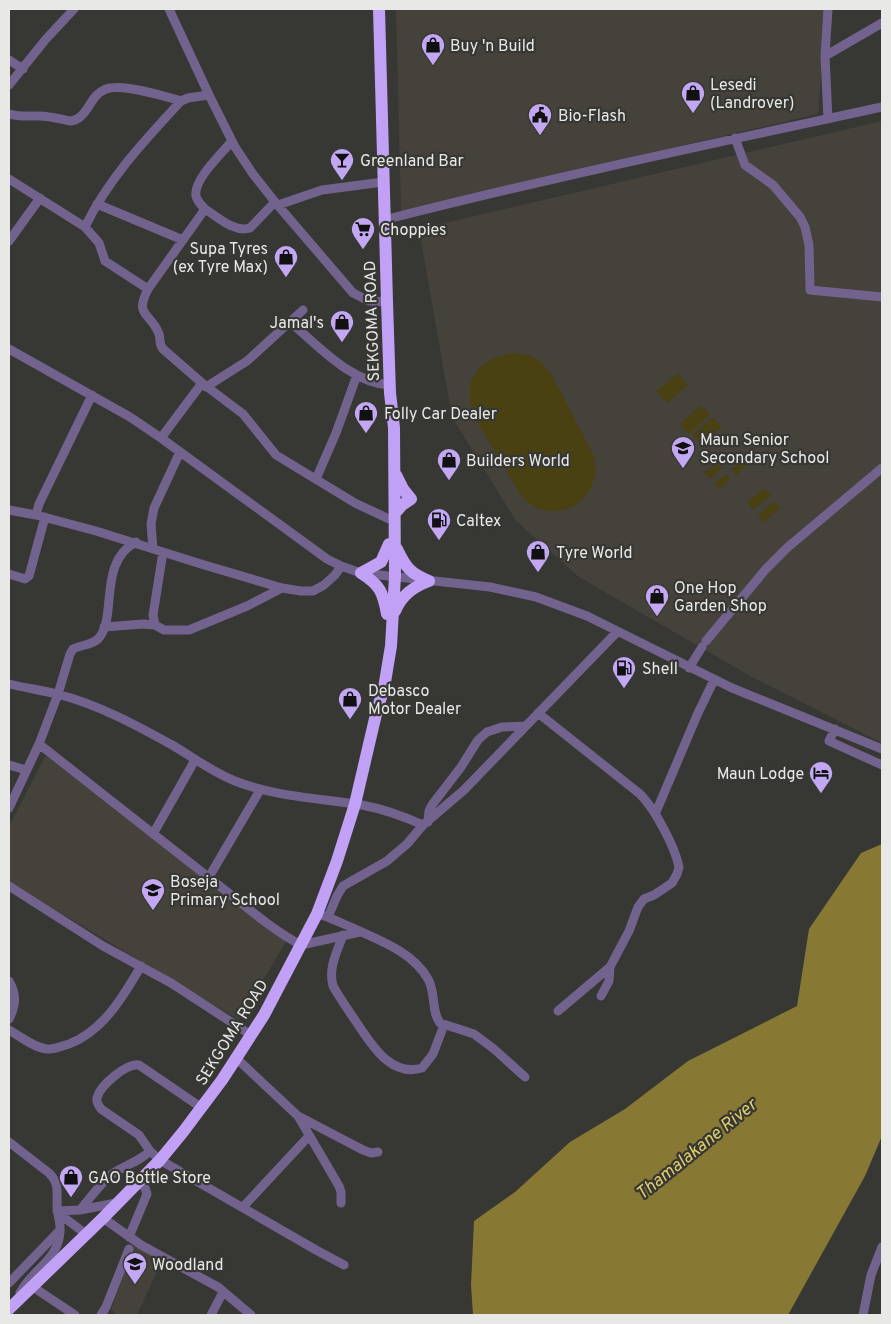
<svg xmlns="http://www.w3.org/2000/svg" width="891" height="1324" viewBox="0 0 891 1324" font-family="Overpass,sans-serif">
  <rect width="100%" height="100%" fill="#373734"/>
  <path fill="#44423a" d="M396,9H826L818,114L401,211Z
    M882,121V743L750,676L579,577L516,521L452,417L419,229Z
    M46,755L287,940L239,1020L9,882V826Z
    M134,1246L162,1261L137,1315H117L111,1309Z"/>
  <path fill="#4a4113" d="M510,353L529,355L542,363L553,377L594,456L596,474L589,492L576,505L561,511H546L532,506L520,494L476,420L470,402V383L480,367L493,358Z
    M678,373L688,385L667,403L656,391Z
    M701,405L710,415L689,434L680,424Z
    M713,417L722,427L702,445L692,435Z
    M743,460L748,465L736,475L731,470Z
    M716,463L722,469L710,479L704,473Z
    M726,474L730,479L719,489L714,484Z
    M764,488L771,496L753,510L747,502Z
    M774,501L780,508L764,522L758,515Z"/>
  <path fill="#877933" d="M882,844V1136L865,1176L788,1315H473L471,1285L474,1221L515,1192L570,1142L625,1109L688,1061L797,1006L809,929L861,853Z"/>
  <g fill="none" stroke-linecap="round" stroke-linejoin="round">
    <path stroke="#72638e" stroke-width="9" d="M169,9L209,95L235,147L253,174L275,202L353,293L369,301L387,302
      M828,9L825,56L828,119
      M825,56L882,23
      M9,60L23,69
      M9,85L46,39L74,9
      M9,114C19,117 28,116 39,116C50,116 60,119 70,121C73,121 78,119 80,117C91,108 91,95 106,89C122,83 164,96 181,101
      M735,138L745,165L773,185L800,217L805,227L809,245L810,290L882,297
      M9,179L85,227L99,243L105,261L148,289
      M275,202L250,228C234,233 218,217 205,209L148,289C134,317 150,311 159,334C161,340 158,343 163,349L202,383L243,414L276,455L355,503L389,519
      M97,204L183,240
      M278,205L322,190L383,182
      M205,209C201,205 197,201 196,196C193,180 222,153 232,141
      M384,220C549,178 716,143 882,107
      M85,227C108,179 145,140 181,101L188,98L209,95
      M9,241L40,198
      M290,322C319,346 351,383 390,385
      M9,349L130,417L161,438L327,559L341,566L361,573L490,587L536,597L587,616L732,688L882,749
      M206,387L247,361L303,310
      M161,438L202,383
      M316,479L336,433L357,375
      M9,510L36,515L96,531L201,564L282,588L301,591H313L324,585L335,575L341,566
      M36,515L39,504L92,395
      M153,549L151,524L154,508L180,452
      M163,552L153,615L155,625L164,630H189L247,606L282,588
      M9,574L25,579L29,576L45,517
      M104,627L143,624L155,625
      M706,641L766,569L788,547L882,468
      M689,668L702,647
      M9,684C25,688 41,690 57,694C97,704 136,725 172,745C193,757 212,772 235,781C275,797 320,798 362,805C383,809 403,816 423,825
      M538,713L640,794C655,809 675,847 679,867L677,874L672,883L654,895L644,899L638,907L629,931L610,967L558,1011
      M835,729L829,741L882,765
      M39,744C97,789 154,835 212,880C241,902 269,928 301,945L360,932
      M9,765L26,770
      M9,808L39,744L58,694L70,654L73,649C81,645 92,645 98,639C118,619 97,562 136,542
      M656,812L698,713L714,680
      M428,822L429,811L432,805L461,767L478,740L487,732L502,727L526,726
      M153,834L195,760
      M209,877L260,790
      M9,886L103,946L171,983L251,1035
      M324,916C334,919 343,924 353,928C379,940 413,952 428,979C436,993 431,1011 440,1023L474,1034L494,1049L525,1077
      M328,917L337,896L343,886L387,861L407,844L423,825L464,790L617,632
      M343,935C337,952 328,968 333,986C341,1000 350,1013 359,1026C373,1047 392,1077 422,1068L433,1054L444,1025
      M9,981C17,995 16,1005 9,1019
      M601,996L609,981L610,967
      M9,1030C20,1036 34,1048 47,1049C54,1050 62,1046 69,1044C103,1031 123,997 141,966
      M236,1058L298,1116L363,1150L371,1153L378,1152
      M202,1108L139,1065C127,1063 100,1085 97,1098C96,1102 99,1106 101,1109L139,1135L150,1151L160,1160L316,1250L344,1265
      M298,1116L339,1186L341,1192V1203
      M9,1142L49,1173C59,1183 57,1191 57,1205C57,1214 61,1223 60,1232C58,1261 31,1270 20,1293
      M243,1207L309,1136
      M80,1210C90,1198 100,1184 112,1174C125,1165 139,1162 150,1151
      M57,1211L80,1210L116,1203
      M58,1213L86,1234
      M103,1218L141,1245L218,1287L251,1315
      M129,1237L147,1194L145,1188L139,1181
      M9,1283L60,1230
      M33,1287L75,1315
      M101,1315L106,1307L129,1249
      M211,1315L223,1292
      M863,1315L871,1275L882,1247"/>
    <path stroke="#c0a1f5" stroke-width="12" d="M395,513L402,505L411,499L403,489L396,475
      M397,549C406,568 410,573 429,581
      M361,573C380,585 383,592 387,614
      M361,573L381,562L389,544
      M395,611C402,595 413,587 429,581
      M9,1309L103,1218L160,1160L183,1132L222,1080L264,1015L317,914L337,861L355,804L377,710L384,688L391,646L395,576L394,428L390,393L387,302L379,9"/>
  </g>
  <defs>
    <g id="shop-pin" transform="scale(1.25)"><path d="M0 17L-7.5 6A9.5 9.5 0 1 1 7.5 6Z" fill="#c2a7f2" stroke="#373734"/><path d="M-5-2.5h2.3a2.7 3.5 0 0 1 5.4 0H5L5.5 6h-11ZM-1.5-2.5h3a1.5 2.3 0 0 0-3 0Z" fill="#111"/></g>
    <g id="civic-pin" transform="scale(1.25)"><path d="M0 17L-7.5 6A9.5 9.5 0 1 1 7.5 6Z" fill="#c2a7f2" stroke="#373734"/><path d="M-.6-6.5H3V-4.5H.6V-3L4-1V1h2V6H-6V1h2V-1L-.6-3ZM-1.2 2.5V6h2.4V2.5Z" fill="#111"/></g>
    <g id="bar-pin" transform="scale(1.25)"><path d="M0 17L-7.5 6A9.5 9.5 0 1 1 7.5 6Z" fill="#c2a7f2" stroke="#373734"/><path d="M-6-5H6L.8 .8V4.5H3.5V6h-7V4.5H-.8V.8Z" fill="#111"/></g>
    <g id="supermarket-pin" transform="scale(1.25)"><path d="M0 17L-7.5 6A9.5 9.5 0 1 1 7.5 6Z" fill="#c2a7f2" stroke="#373734"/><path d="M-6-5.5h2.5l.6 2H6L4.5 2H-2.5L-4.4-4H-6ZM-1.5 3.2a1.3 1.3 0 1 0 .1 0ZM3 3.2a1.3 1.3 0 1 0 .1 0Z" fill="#111"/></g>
    <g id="school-pin" transform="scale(1.25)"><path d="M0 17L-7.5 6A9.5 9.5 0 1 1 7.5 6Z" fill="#c2a7f2" stroke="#373734"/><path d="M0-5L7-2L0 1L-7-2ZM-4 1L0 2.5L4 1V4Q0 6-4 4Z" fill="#111"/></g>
    <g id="fuel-pin" transform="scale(1.25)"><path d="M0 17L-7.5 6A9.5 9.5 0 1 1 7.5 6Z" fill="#c2a7f2" stroke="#373734"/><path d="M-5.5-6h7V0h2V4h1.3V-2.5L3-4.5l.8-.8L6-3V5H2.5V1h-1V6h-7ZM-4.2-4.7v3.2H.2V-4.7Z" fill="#111"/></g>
    <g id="hotel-pin" transform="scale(1.25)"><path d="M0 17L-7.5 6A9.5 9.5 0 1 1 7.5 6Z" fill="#c2a7f2" stroke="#373734"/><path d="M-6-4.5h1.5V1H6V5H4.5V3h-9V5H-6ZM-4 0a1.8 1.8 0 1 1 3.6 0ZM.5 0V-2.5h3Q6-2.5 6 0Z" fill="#111"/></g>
  </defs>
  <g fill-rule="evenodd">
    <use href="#shop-pin" x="433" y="45"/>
    <use href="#shop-pin" x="693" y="93"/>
    <use href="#civic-pin" x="540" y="115"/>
    <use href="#bar-pin" x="342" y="160"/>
    <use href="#supermarket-pin" x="363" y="229"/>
    <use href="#shop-pin" x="286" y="257"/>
    <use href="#shop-pin" x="342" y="322"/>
    <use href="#shop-pin" x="366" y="413"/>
    <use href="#school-pin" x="683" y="448"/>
    <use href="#shop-pin" x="449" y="460"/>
    <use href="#fuel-pin" x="439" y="520"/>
    <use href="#shop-pin" x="538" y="552"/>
    <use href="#shop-pin" x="657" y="596"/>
    <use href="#fuel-pin" x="624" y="668"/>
    <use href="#shop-pin" x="350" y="699"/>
    <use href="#hotel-pin" x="821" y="773"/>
    <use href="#school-pin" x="153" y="890"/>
    <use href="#shop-pin" x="71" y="1177"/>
    <use href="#school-pin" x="135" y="1264"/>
  </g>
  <g text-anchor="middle" stroke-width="4.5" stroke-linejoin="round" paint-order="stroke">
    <g font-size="16" fill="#e8e8e6" stroke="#373734" text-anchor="start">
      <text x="450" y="51">Buy 'n Build</text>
      <text x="710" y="90">Lesedi<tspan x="710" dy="18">(Landrover)</tspan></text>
      <text x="558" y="121">Bio-Flash</text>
      <text x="360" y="166">Greenland Bar</text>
      <text x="380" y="235">Choppies</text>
      <text x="268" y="254" text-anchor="end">Supa Tyres<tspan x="268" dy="18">(ex Tyre Max)</tspan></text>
      <text x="324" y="328" text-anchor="end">Jamal's</text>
      <text x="384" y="419">Folly Car Dealer</text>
      <text x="700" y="445">Maun Senior<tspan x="700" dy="18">Secondary School</tspan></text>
      <text x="466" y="466">Builders World</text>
      <text x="456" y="526">Caltex</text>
      <text x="556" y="558">Tyre World</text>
      <text x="674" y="593">One Hop<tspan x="674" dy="18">Garden Shop</tspan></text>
      <text x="642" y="674">Shell</text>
      <text x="368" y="696">Debasco<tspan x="368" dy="18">Motor Dealer</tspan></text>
      <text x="804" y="779" text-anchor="end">Maun Lodge</text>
      <text x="170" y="887">Boseja<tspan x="170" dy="18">Primary School</tspan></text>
      <text x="88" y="1183">GAO Bottle Store</text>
      <text x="152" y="1270">Woodland</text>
    </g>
    <g font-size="16" fill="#e8e8e6" stroke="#373734">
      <text transform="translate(371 321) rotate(-92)" y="6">SEKGOMA ROAD</text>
      <text transform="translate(231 1032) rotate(-58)" y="6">SEKGOMA ROAD</text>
    </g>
    <g font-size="18" font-style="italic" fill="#e1cd6a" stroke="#373734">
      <text transform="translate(696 1149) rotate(-39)" y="6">Thamalakane River</text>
    </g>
  </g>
  <rect width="891" height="1324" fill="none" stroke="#e8e8e6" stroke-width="20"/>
</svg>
